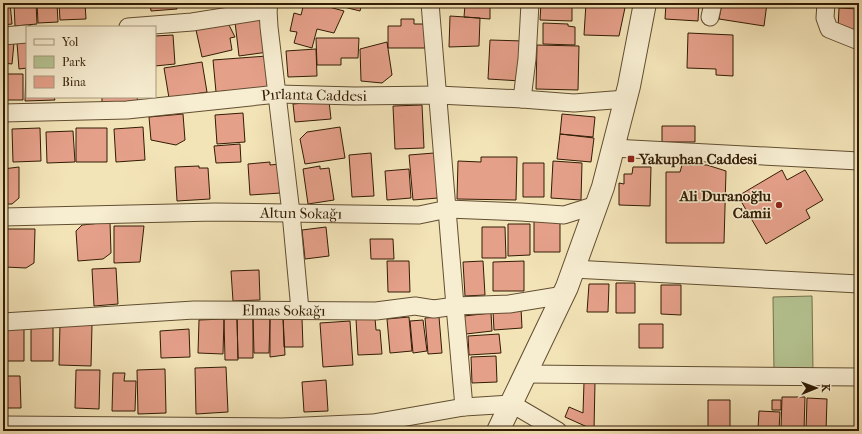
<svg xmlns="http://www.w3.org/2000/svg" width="862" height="434" viewBox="0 0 862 434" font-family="'IM FELL French Canon',serif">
  <rect width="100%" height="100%" fill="#f3e4b8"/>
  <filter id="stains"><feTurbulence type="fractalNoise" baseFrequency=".005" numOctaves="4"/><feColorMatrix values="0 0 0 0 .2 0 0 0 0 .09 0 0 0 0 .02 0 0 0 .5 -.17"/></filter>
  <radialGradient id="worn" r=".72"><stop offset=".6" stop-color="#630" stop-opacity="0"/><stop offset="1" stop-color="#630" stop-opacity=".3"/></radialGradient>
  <path fill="#b5c593" stroke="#74704c" d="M812,296L813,373H774L773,297Z"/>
  <path fill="#e5a08a" stroke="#321c04" d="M3,3H10L12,24L3,25Z
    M14,3H36L37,24L15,26Z
    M37,3H57L58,22L38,23Z
    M59,3H85L86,19L60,20Z
    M150,3H176L177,9L151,11Z
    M304,3H314L344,11L334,33L317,29L312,48L294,43L297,32L290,31L294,13L301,15Z
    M341,3H362L360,11L340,6Z
    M497,3H524V7L497,6Z
    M541,3H572V21L540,20Z
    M586,3H626L619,36L584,35Z
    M666,3H699L698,21L665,19Z
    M722,3H767L764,26L719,19Z
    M833,3H851V7L833,6Z
    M490,4V19L464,17L465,5Z
    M839,8L859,9V30L838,29Z
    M450,16L480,18L479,46L449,47Z
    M264,19L268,52L239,56L235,22Z
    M401,19H414V24H425V48H388V26H401Z
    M228,23L235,37L230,38L232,50L202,57L196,30Z
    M543,23L568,24V26L575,27V45L543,44Z
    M688,33L733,35V76L716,75V69L687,68Z
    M173,35L175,64L155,66V36Z
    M316,38H359L358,58H341V65H317Z
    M490,40L523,41L521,81L488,79Z
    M27,42V68L19,69L17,43Z
    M387,42L392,75L382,83L361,81L360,49Z
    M3,43H14L12,64L3,63Z
    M537,45L579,46L578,90L536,89Z
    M316,49L317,76L288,77L286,51Z
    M267,56L270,87L216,92L213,60Z
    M202,62L207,92L169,98L164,68Z
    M26,69L27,97H54L55,100L25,101Z
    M3,74H23V100H3Z
    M102,97H137L138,103L102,104Z
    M329,101L331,119L295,122L293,104Z
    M422,105L424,148L395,149L393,106Z
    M243,113L245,142L217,144L215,115Z
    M183,114L185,140L176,145L151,140L149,117Z
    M562,114L595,117L593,137L560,134Z
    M662,126H695V142H662Z
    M143,127L145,160L116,162L114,129Z
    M340,127L345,158L305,164L300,139L307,132Z
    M40,128L41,161L13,162L12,129Z
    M76,128H107V162H76Z
    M73,131L75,162L47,163L46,132Z
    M560,134L594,138L591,162L557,159Z
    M240,144L241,162L216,163L214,146Z
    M371,153L374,196L352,197L349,155Z
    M434,153L438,198L413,200L409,155Z
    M481,157H517L516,200L457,199L458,161L481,162Z
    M553,161L582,163L581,200L551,198Z
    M270,162V165L280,164L281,193L250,195L248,164Z
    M523,163H544V197H523Z
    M682,165H707L726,171L724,243H666V172H680Z
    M199,166V168H208L210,199L177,201L175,167Z
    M320,166V169L329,168L334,200L308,204L303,169Z
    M19,167V198L12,204H3V169Z
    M633,167H651L650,206L619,205V183L624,184V174H632Z
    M409,169L411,198L387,200L385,171Z
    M782,170L787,180L805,170L823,200L806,210L810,218L766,244L738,196Z
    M534,221H560V252H534Z
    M110,222L111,253L103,259L78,261L76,231L82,225Z
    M508,224H530V255L508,256Z
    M114,226H144L140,262L114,263Z
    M326,227L329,256L305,259L302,230Z
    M482,227H505L506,258H482Z
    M5,229H35L34,263L26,268L5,267Z
    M370,239H393L394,259H371Z
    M387,261H409L410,292H388Z
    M483,261L485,295L465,296L463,262Z
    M524,261V291H493V262Z
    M116,268L118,304L94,306L92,269Z
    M259,270L260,300L233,301L231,271Z
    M616,283H635V313H616Z
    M589,284H609L608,312H587Z
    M661,285H681V315L661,314Z
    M521,308L522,328L494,330L493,311Z
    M491,313L492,331L466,334L464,316Z
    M283,316L285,355L270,357V318Z
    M409,317L412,351L390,353L387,319Z
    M439,317L442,353L428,354L425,318Z
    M237,318H253V358H238Z
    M253,318H270L269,353H254Z
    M283,318H302L303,347H284Z
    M375,318L376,330H380L382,354L358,355L356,319Z
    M224,319H237L238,360H225Z
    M224,319L223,354L198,353L199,320Z
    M423,320L427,351L413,353L410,321Z
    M350,321L353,365L323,367L320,323Z
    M60,324L92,325L91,366L59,365Z
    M639,324H663V348H639Z
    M31,327H53V361H31Z
    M3,328H24V361H3Z
    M189,329L190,357L161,358L160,331Z
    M499,334L501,353L469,355L468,336Z
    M496,356L497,382L472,383L471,357Z
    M226,367L228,412L196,414L195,368Z
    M165,369L166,413L138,414L137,370Z
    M76,370H100L99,409L75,408Z
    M113,373H125L124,381H136L135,411H112Z
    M3,376H20L21,408H3Z
    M326,380L328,411L304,412L302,382Z
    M584,382H595L594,430L565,417L569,407L583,413Z
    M782,397H805L804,430L781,429Z
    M807,398L827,399L826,431H806Z
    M708,400H730V428L708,429Z
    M772,400H781V410H772Z
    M759,411L780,412L779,430L758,429Z"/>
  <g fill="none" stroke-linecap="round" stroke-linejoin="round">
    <g stroke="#624e31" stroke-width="19">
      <g id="minor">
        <path d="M269,3L268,10L269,27L291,213L300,310"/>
        <path d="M430,3L455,306L464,407"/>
        <path d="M826,3L825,18L829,29L859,41"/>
        <path d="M710,17L713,3"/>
        <path d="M128,27L192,22L268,10"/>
        <path d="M3,36L27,34"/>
        <path d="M522,99L527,59L530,3"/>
        <path id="s1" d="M3,113L127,110L278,94L355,96L438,95L522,99L574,103L626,99"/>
        <path d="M613,148L859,161"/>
        <path id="s2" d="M3,217L215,212L419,215L448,209L521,212L564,215L596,205"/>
        <path d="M573,269L859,284"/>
        <path id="s3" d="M3,322L194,310L376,311L415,306L434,309L455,306L509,304L564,295"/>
        <path d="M526,374L859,377"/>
        <path d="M3,425L282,427L373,423L464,407L512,404L558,431"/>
      </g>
    </g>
    <g stroke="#624e31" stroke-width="24">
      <path id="tertiary" d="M498,431L567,287L603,187L629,86L645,3"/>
    </g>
    <use href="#minor" stroke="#f7edd1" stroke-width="17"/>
    <use href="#tertiary" stroke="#f7edd1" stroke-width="22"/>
  </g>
  <g fill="#8f2418" stroke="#f7edd1" stroke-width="1.5">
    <rect x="627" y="155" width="8" height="8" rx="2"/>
    <circle cx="779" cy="205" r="4"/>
  </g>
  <g text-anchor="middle" stroke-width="3" stroke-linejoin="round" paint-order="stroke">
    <g font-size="15" fill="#321c04" stroke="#f7edd1">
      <text dy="5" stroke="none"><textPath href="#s1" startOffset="312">Pırlanta Caddesi</textPath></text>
      <text dy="5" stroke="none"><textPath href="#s2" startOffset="298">Altun Sokağı</textPath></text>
      <text dy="5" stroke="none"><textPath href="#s3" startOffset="281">Elmas Sokağı</textPath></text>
    </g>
    <g font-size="15" font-weight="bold" fill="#321c04" stroke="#f7edd1" text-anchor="start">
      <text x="639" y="164">Yakuphan Caddesi</text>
      <text x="771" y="201" text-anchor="end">Ali Duranoğlu<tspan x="771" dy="17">Camii</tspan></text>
    </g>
  </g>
  <rect width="862" height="434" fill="none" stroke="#f3e4b8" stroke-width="16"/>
  <rect x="4" y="4" width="854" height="426" fill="none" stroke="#321c04" stroke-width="2"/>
  <rect x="8" y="8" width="846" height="418" fill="none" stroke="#321c04"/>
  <rect x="26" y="26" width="130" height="72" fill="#f7edd1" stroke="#a8997f"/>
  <rect x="34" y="39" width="20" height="6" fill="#f7edd1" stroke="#a8997f"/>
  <text x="62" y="46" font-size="12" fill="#321c04">Yol</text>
  <rect x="34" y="56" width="20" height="12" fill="#b5c593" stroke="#a8997f"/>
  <text x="62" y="66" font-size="12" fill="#321c04">Park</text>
  <rect x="34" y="76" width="20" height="12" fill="#e5a08a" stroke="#a8997f"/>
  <text x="62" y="86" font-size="12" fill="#321c04">Bina</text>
  <g transform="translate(816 388) rotate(89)" stroke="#f7edd1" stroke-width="3" paint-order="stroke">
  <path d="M0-3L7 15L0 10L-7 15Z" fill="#321c04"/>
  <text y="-6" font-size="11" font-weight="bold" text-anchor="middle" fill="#321c04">K</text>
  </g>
  <rect width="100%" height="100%" filter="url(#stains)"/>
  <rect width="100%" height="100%" fill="url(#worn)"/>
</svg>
